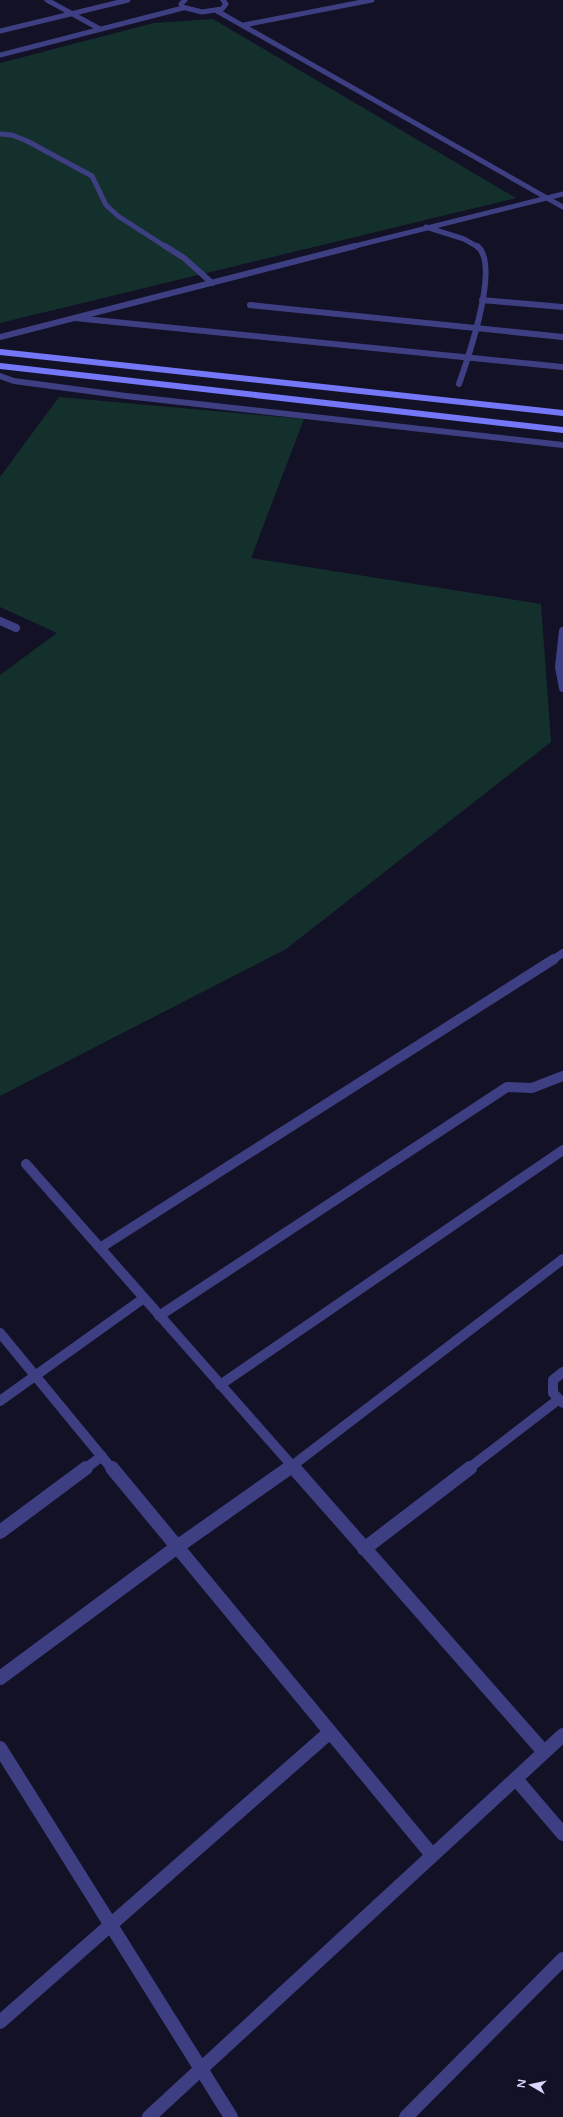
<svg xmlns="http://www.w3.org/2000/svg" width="563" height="2117" viewBox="0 0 563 2117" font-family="'Varela Round',sans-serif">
  <rect width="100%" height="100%" fill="#131126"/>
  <path fill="#14302d" d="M213,19L516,198L0,323V63L154,23Z
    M59,397L304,419L251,558L541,604L551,742L286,949L0,1096V675L57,633L0,607V477Z"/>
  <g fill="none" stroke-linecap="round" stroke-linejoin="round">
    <path stroke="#3e3f83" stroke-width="6" d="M0,376L14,381L126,396L563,445"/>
    <path stroke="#3e3f83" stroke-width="8" d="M0,621L16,628"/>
    <path stroke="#3e3f83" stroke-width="5" d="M47,0L100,29
      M185,0L181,4L182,7L202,12L222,9L226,4L223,0
      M217,11L563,207
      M244,25L372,0
      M0,31L128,0
      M0,55L183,8
      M0,134L12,135L27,141L92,176L106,205L118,216L166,247
      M426,227L464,239L478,247"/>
    <path stroke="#3e3f83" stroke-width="6" d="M165,246L184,258L212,283
      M482,300L563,307
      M250,305L563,337
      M75,318L563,367
      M459,384C468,358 501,264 477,246"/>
    <path stroke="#3e3f83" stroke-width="8" d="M563,631L559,667L563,688
      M552,960L563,953"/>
    <path stroke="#3e3f83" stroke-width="10" d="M26,1164L295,1469
      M100,1248L554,959
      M159,1316L507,1087L532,1088L563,1076
      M0,1333L112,1469
      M563,1372L553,1380V1393L563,1403
      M220,1385L563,1150
      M0,1401L144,1298
      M85,1469L102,1456
      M288,1469L563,1259
      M468,1469L559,1399"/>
    <path stroke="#3e3f83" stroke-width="14" d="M112,1468L432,1855
      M294,1468L544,1752
      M0,1532L86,1468
      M364,1549L470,1468
      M0,1678L177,1547L289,1468
      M0,1748L231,2117
      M516,1779L563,1834
      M0,2022L330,1732
      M406,2117L563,1959"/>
    <path stroke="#3e3f83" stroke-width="5" d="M351,247L563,194"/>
    <path stroke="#3e3f83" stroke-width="6" d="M0,337L355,246"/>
    <path stroke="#3e3f83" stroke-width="14" d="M149,2117L563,1735"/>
    <path stroke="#7377f8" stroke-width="6" d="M0,352L563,413
      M0,366L563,430"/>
  </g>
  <g transform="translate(531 2085) rotate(279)" stroke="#131126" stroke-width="3" paint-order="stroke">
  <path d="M0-3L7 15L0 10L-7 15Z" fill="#dad7fd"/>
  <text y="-6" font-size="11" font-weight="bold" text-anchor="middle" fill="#dad7fd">N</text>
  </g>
</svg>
